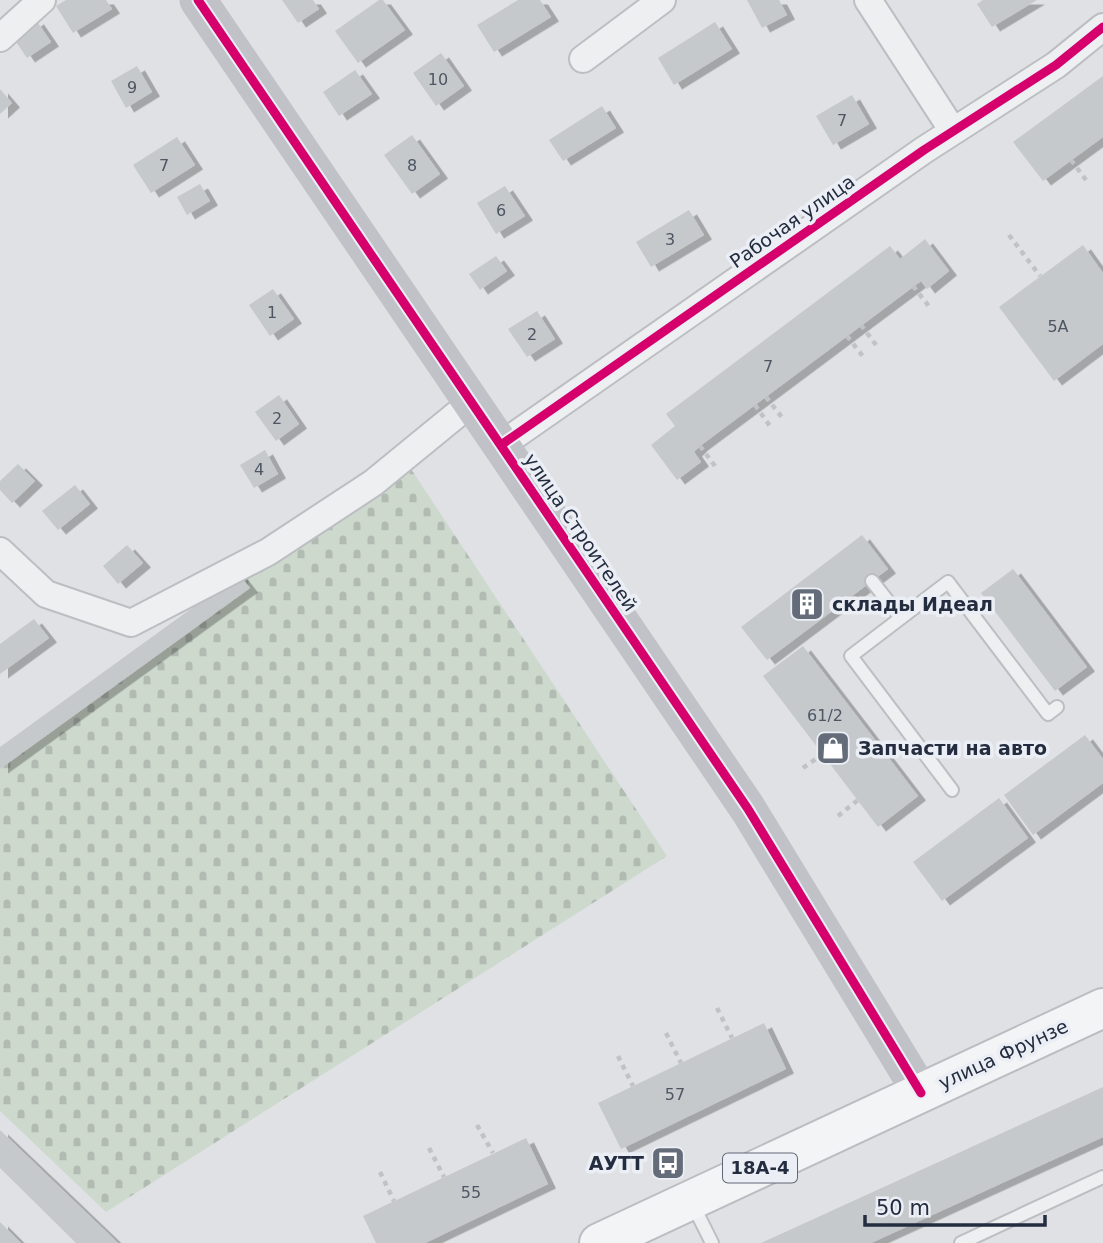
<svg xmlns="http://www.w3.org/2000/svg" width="1103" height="1243" viewBox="0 0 1103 1243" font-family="'DejaVu Sans',sans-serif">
  <defs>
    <pattern id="cemetery-stones" width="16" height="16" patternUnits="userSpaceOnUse" patternTransform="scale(1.75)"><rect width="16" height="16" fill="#ced9ce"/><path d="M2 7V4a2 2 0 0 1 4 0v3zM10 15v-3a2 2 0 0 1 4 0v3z" fill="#b1bbb2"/></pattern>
    <filter id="shadow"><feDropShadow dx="8" dy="4.5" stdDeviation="0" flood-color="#0004"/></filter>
  </defs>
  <rect width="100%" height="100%" fill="#dfe1e4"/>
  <path fill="url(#cemetery-stones)" d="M407,463L667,856L106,1212L0,1111V755Z"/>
  <path fill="#c6c9cc" filter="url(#shadow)" d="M66,0H106L112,9L73,33L56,6Z
    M282,0H313L319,9L298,23Z
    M379,0H383L405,30L358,63L335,31Z
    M518,0H540L551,17L494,52L477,25Z
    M747,0H779L787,15L762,28Z
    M983,0H1037L992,27L977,4Z
    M36,20L51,42L27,58L12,36Z
    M715,22L732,49L674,85L658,58Z
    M441,53L464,86L436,106L413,73Z
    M137,66L152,92L126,108L111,81Z
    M355,70L372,94L339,116L323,92Z
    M1103,76V137L1043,181L1013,142Z
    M0,89L12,103L0,114Z
    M852,95L869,124L833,145L816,116Z
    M602,106L616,128L563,161L549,140Z
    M412,135L440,174L412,194L384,155Z
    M177,137L195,165L151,193L133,165Z
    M200,184L210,201L187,215L177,197Z
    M505,186L525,216L496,234L477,203Z
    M689,210L704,235L651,267L636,242Z
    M925,239L949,271L927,289L921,281L700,446L694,452L701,462L677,480L651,445L675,426L666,414L890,246L900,259Z
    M1083,245L1103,273V344L1054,381L999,307Z
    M496,256L507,271L480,290L469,274Z
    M273,289L294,319L270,336L249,305Z
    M537,311L555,339L527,357L508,329Z
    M279,395L299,424L276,441L255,412Z
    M265,450L278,474L254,488L240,465Z
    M18,464L35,481L12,503L0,490V481Z
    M75,485L90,504L58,530L42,511Z
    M862,535L888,569L767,660L741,627Z
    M127,545L143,563L118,584L103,566Z
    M1013,569L1087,667L1055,691L981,593Z
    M239,574L250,588L0,769V747Z
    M34,619L49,638L0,674V644Z
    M803,646L918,796L878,827L763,676Z
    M1085,735L1103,759V783L1033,835L1004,795Z
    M999,798L1028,838L942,901L913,862Z
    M764,1023L786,1069L621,1149L598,1103Z
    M1103,1087V1137L871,1243H761Z
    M0,1130L118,1243H76L0,1168Z
    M526,1138L548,1184L425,1243H376L363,1216Z
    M0,1222L21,1243H0Z"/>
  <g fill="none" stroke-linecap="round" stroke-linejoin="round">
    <g stroke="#bcbec2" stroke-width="16">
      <path id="lane" d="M872,581L901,618
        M952,790L851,656L948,582L1048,714L1057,707
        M692,1203L712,1243
        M961,1243L1103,1177"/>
    </g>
    <g stroke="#bcbec2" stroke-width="30">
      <path id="street" d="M868,0L953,131
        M0,38L42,0
        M583,59L662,0
        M501,445L924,150L1056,65L1103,27
        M0,551L46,594L131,623L268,552L373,483L472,402"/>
    </g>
    <g stroke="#babec2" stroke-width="42">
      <path id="primary" d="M599,1243L1103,1008"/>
    </g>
    <path stroke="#c0c2c7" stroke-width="4.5" stroke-dasharray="5 5" stroke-linecap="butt" d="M1071,160L1086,180
      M1009,235L1040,276
      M913,286L931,309
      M861,325L879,349
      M847,336L865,359
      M766,397L784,420
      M755,405L772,429
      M700,446L718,470
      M803,768L823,754
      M838,816L858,800
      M717,1008L732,1038
      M666,1033L681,1063
      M618,1056L633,1086
      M477,1125L493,1153
      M429,1148L444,1177
      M380,1172L394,1201"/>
    <use href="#lane" stroke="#eeeff1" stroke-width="12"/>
    <use href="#street" stroke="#eeeff1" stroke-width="26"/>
    <path stroke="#c0c2c8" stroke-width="37" d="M198,0L748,809L921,1093"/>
    <use href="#primary" stroke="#f3f4f5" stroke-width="38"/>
    <g stroke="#ebeff5" stroke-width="13">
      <path id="cycleway" d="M198,0L748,809L921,1093
        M501,445L924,150L1056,65L1103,27"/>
    </g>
    <use href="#cycleway" stroke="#d6006c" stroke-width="9"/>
  </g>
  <defs>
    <g id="building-square" transform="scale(1.75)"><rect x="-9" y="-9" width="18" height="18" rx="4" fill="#656c79" stroke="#ebeff5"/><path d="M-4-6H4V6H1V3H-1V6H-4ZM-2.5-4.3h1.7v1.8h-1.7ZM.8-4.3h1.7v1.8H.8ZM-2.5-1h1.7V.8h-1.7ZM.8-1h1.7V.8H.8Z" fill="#fff"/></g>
    <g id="shop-square" transform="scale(1.75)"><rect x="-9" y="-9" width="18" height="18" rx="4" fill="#656c79" stroke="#ebeff5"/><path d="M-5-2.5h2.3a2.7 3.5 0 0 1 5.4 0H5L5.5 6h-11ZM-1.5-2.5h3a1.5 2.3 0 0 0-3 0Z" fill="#fff"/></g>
    <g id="bus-square" transform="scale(1.75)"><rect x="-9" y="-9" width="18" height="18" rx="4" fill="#656c79" stroke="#ebeff5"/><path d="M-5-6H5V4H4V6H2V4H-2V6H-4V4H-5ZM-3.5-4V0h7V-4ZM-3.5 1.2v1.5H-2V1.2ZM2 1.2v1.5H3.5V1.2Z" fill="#fff"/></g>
  </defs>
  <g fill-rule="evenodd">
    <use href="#building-square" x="807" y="604"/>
    <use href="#shop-square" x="833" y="748"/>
    <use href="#bus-square" x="668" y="1163"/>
  </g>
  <g text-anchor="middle" stroke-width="7" stroke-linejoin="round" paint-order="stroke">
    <g font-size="16" fill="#4e5664">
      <text x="438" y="85">10</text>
      <text x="132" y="93">9</text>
      <text x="842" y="126">7</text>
      <text x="164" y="171">7</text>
      <text x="412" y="171">8</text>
      <text x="501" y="216">6</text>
      <text x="670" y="245">3</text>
      <text x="272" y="318">1</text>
      <text x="1058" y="332">5А</text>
      <text x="532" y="340">2</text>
      <text x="768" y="372">7</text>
      <text x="277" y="424">2</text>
      <text x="259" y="475">4</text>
      <text x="825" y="721">61/2</text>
      <text x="675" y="1100">57</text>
      <text x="471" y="1198">55</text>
    </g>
    <rect fill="#ebeff5" stroke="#606776" stroke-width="2" x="723" y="1153.5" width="74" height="29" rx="5"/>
    <g font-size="18" font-weight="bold" fill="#242d3f">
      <text x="760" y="1174">18А-4</text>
    </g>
    <g font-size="19" fill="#242d3f" stroke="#ebeff5">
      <text transform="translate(792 221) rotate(-35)" y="7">Рабочая улица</text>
      <text transform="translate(581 532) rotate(56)" y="7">улица Строителей</text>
      <text transform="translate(1003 1054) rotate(-25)" y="7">улица Фрунзе</text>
    </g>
    <g font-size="19" font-weight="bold" fill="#242d3f" stroke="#ebeff5" text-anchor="start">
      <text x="832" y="611">склады Идеал</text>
      <text x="858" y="755">Запчасти на авто</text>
      <text x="644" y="1170" text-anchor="end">АУТТ</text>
    </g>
  </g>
  <path d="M865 1215v10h180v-10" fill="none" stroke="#242d3f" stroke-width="3.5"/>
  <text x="876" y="1215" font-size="21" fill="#242d3f" stroke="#ebeff5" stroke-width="5" paint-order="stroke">50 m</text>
</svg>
